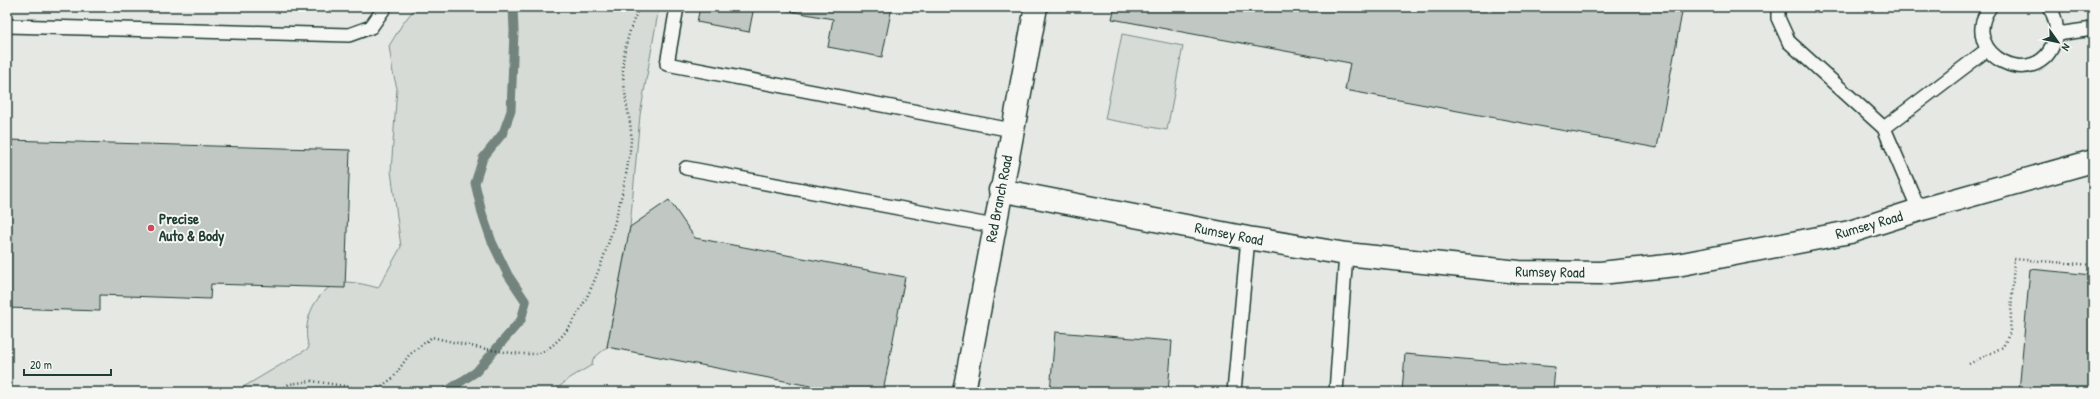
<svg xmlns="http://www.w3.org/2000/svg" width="2100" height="399" viewBox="0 0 2100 399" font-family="'Patrick Hand',sans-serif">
  <rect width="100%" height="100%" fill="#f6f6f2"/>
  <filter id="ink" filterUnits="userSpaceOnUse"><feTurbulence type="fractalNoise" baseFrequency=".025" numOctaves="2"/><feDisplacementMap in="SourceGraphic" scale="8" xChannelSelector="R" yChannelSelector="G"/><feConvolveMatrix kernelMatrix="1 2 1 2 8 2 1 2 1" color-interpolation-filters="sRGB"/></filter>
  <g filter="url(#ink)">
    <path fill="#e6e8e4" d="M7,7H2093V392H7Z"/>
    <path fill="#d6dbd6" stroke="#7a8c85" d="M416,7H659L640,115L630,227L607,347L593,359L592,365L570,378L553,392H235L309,348C301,325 313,295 335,284C344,279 368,285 378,288L401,247L391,171L397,88L393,73L389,46L403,23Z
      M1122,34L1183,46L1167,130L1105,119Z"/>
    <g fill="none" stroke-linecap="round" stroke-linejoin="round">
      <path stroke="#72847d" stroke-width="9" d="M445,392L476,372L521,320L526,302L508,275L492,242L482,213L475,183L483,158L503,133L511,111L514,31L513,7"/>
    </g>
    <path fill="#c1c8c3" stroke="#1f3d34" d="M700,7H754L749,32L697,22Z
      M771,7H795V12Z
      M795,7H892L882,57L828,47L833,19L795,12Z
      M1115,7H1683L1657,148L1345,90L1350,63L1112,19Z
      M7,140L350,150L345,288L211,284L210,299L100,295V311L7,308Z
      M669,200L695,238L905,277L883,392H842L607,347L630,227Z
      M2030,269L2093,275V392H2019Z
      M1055,332L1172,341L1168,392H1050Z
      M1405,354L1555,367L1553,392H1402Z"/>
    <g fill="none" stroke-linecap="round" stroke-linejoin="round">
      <g stroke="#1f3d34" stroke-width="16">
        <path id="service" d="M677,7L667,64L1012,130
          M1778,7V18L1789,42L1884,128L1919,210
          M1990,7C1956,55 2039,95 2055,39C2058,28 2055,15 2049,7
          M7,26L349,35L371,27L385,7
          M2057,34L2093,29
          M1884,128L1988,49
          M686,168L994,226
          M1234,392L1248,238
          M1336,392L1346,254"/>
      </g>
      <g stroke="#1f3d34" stroke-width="25">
        <path id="minor" d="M1000,190L1248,238L1346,254L1519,272L1600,273L1677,265L1850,232L1919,210L2093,161
          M964,392L1036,7"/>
      </g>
      <path stroke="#1f3d34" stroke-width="2.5" stroke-dasharray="1 3" stroke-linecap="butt" d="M1969,364L2003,347L2010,332L2014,259L2093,265
        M278,392L289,384L312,381L357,388H379L393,378L409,355L432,337C452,342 526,360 542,352C592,328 627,192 631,140C632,128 628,113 626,101C625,89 622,74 623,62C625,44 632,23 639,7"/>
      <use href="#service" stroke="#f6f6f2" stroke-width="13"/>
      <use href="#minor" stroke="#f6f6f2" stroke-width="22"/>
    </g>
  </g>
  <circle fill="#d1495b" stroke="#f6f6f2" stroke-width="1.5" cx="151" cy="228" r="4"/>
  <g text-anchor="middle" stroke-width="4" stroke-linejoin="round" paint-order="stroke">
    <g font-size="15" fill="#1f3d34" stroke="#f6f6f2">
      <text transform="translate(999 199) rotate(-79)" y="5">Red Branch Road</text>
      <text transform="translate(1869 225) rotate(-16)" y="5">Rumsey Road</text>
      <text transform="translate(1229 234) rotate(11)" y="5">Rumsey Road</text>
      <text transform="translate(1550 272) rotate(1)" y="5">Rumsey Road</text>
    </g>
    <g font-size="15" font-weight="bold" fill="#1f3d34" stroke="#f6f6f2" text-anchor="start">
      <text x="159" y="224">Precise<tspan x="159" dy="17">Auto &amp; Body</tspan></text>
    </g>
  </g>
  <rect width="2100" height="399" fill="none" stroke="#f6f6f2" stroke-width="24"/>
  <rect x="12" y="12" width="2076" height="375" fill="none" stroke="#1f3d34" stroke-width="1.5" filter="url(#ink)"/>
  <g transform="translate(2058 42) rotate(123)" stroke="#f6f6f2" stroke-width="3" paint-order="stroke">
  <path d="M0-3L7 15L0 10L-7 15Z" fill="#1f3d34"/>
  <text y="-6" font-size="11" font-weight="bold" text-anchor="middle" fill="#1f3d34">N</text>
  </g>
  <path d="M24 369v6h87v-6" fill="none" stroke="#1f3d34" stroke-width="2"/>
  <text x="30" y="369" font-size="12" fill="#1f3d34" stroke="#f6f6f2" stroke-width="3" paint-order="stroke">20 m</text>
</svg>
